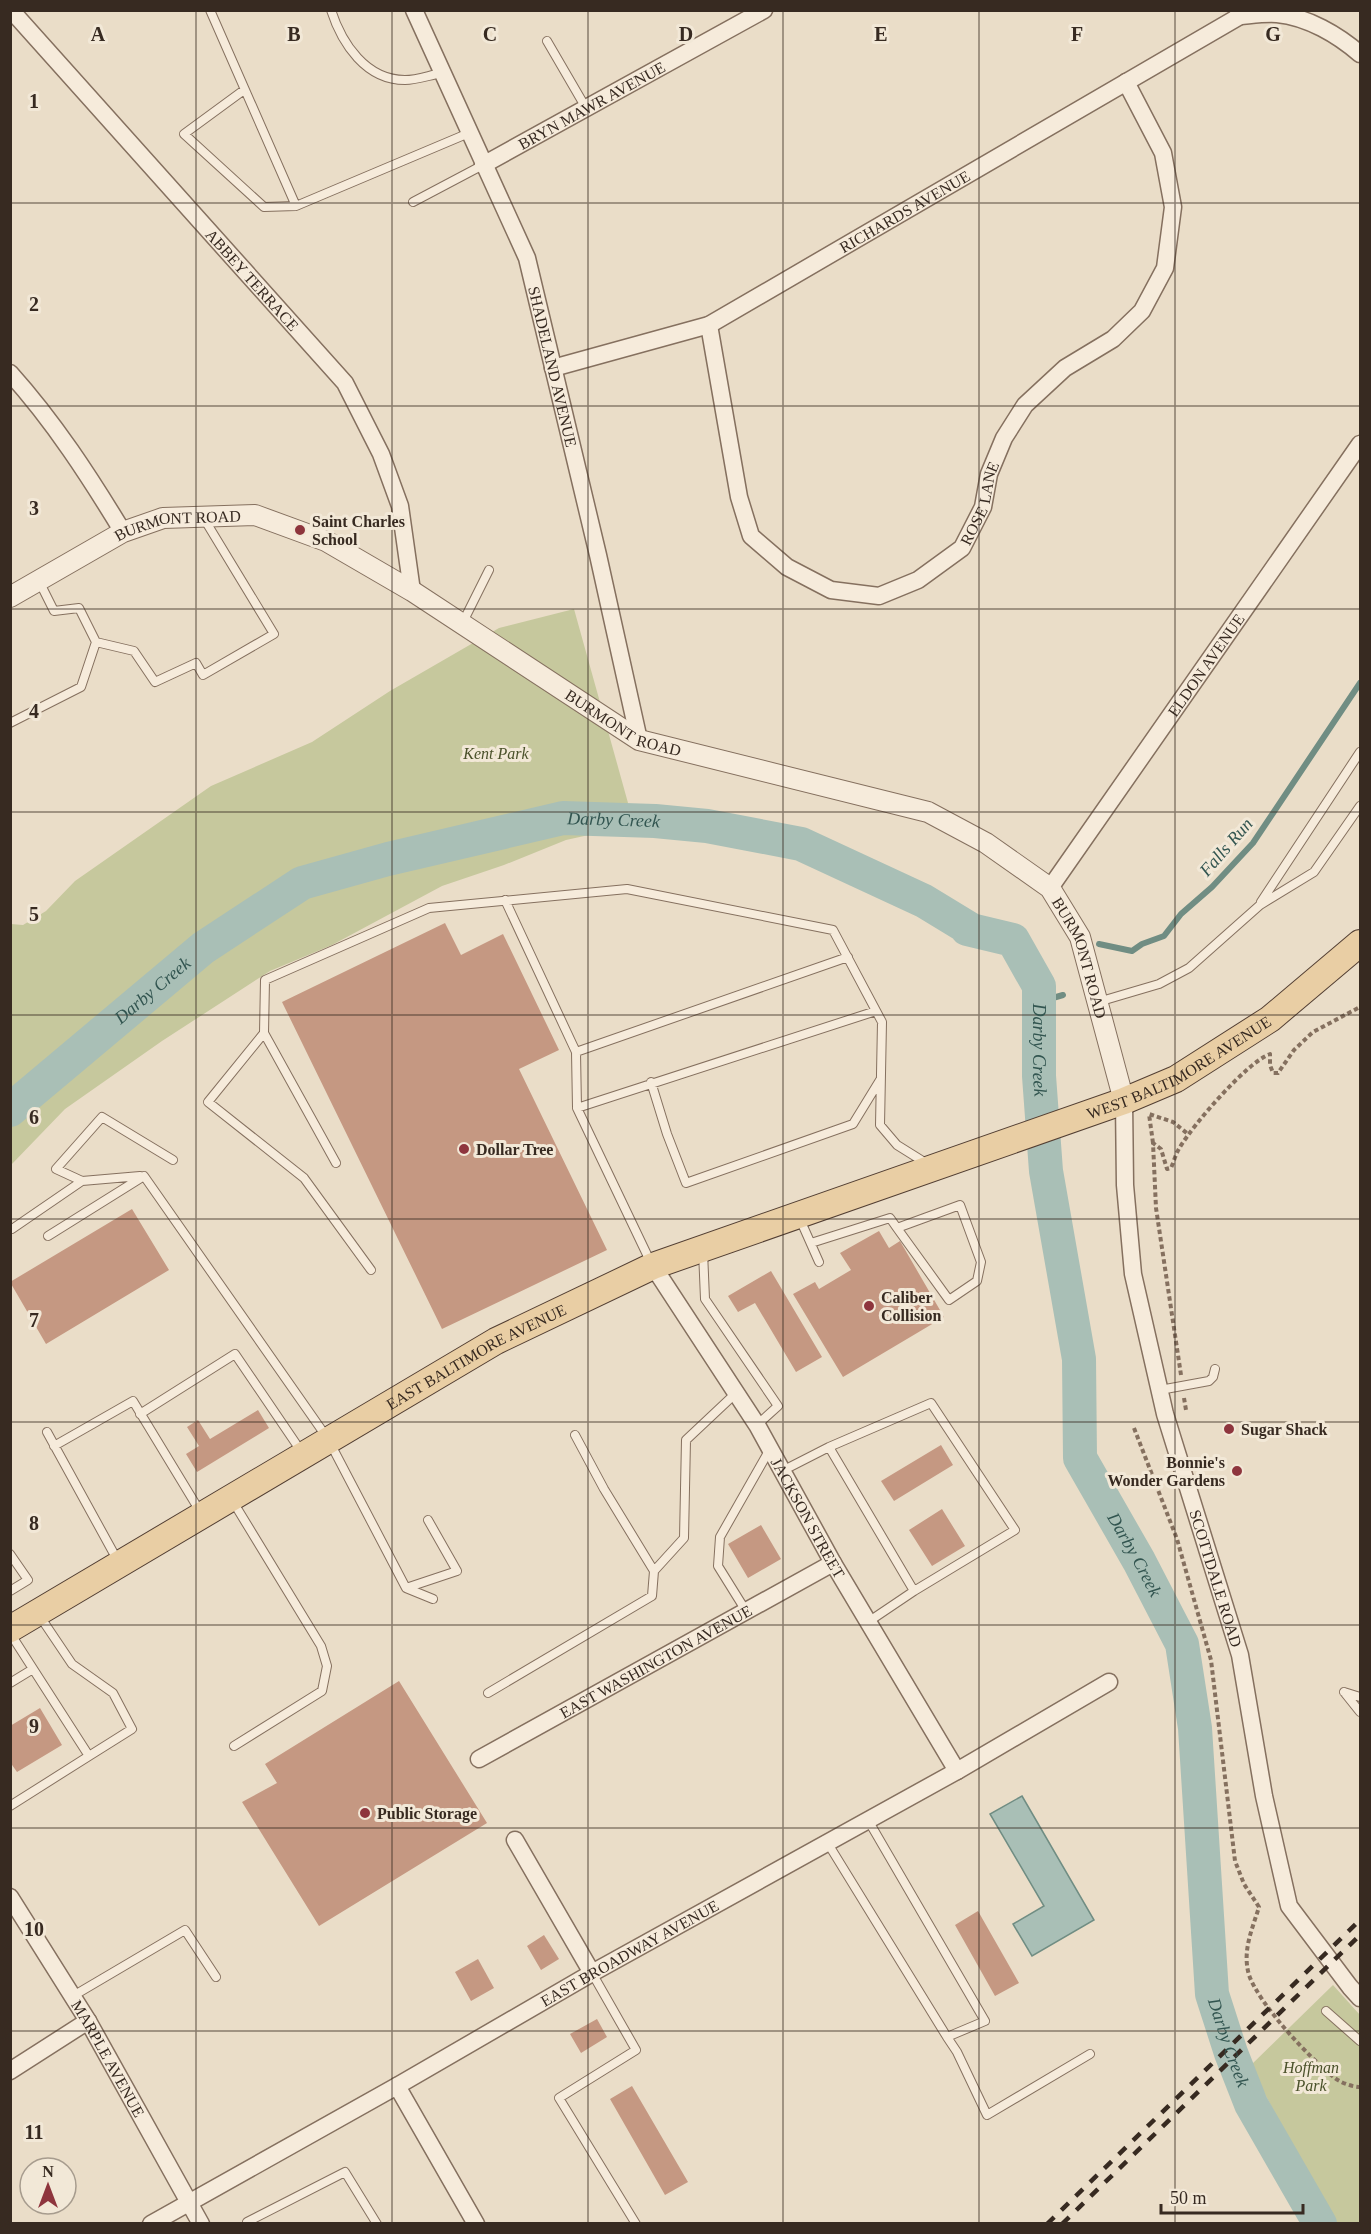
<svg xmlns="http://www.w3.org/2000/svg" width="1371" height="2234" viewBox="0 0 1371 2234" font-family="'Times New Roman',serif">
  <rect width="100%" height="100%" fill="#eaddc8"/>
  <path fill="#c6c89d" d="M574,609L635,828L616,829L566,840L504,865L442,886L332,945L270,971L162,1041L65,1109L11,1165V924L23,925L46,911L75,881L211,786L312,742L390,691L499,628Z
    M1333,1985L1360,2015V2223H1333L1250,2066Z"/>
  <path fill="#a9bfb6" stroke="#708d83" stroke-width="1.5" d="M1022,1796L1094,1920L1032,1956L1013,1924L1044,1906L990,1814Z"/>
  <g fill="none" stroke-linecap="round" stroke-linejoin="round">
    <path stroke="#708d83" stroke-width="6" d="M1099,944L1132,951L1142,944L1164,936L1181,914L1212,887L1253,843L1360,683
      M1039,1002L1063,995"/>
    <path stroke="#a9bfb6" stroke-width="34" id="s1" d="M10,1110L203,948L302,883L388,859L563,818L655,821L707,826L801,844L924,901L970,929H967L1013,940L1039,986V1076L1046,1171L1079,1359L1080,1458L1139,1561L1182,1644L1195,1728L1212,1994L1231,2053L1251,2104L1320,2224"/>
  </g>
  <path fill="#c59882" d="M445,923L461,955L503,934L559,1050L519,1069L607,1250L442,1329L282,1002Z
    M132,1209L169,1270L46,1344L10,1282Z
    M879,1231L889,1248L900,1241L944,1317L843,1377L793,1294L815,1282L819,1289L851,1270L840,1253Z
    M771,1271L822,1357L796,1372L755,1303L738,1312L728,1296Z
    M258,1410L269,1428L197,1472L186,1454L199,1446L187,1427L198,1420L210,1439Z
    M941,1445L953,1465L894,1501L881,1481Z
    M942,1509L965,1546L932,1566L909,1530Z
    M761,1525L781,1559L748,1578L728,1544Z
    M399,1681L487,1823L319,1926L242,1802L277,1783L265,1764Z
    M40,1708L62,1745L17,1772L10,1762V1726Z
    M978,1911L1019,1983L995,1996L955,1925Z
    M544,1935L559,1959L541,1970L527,1946Z
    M478,1959L494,1988L471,2001L455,1972Z
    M597,2019L607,2037L581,2053L570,2034Z
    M632,2086L688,2182L665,2195L610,2099Z"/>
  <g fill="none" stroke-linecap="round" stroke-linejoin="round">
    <g stroke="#85705f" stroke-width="10">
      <path id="service" d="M210,10L296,206
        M331,10C342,44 366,80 405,80C417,80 430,75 442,73
        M547,41L586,108
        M244,90L184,134L264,207L296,206L469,133
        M413,202L483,165
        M462,624L489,570
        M96,642L134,651L155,682L196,663L203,675L274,634L203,517
        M10,723L81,687L96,642L79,608L54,611L39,581
        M505,900L576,1052L577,1108L876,1011
        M1261,902L1360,752
        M1098,1002L1159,984L1189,968L1260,905L1314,872L1360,806
        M264,1033L336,1163
        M576,1052L848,957
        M651,1082L667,1134L686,1183L853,1124L880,1080
        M577,1108L651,1263
        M82,1181L56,1169L102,1117L173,1160
        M799,1217L819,1262
        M12,1229L82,1181L140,1176
        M48,1236L144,1176L328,1439L406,1588L433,1599
        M811,1243L890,1218L897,1228L949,1300L977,1281L981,1262L960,1205L897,1228
        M703,1251L705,1299L778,1406L757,1425
        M371,1270L304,1178L208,1102L264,1033L265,980L429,908L627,889L833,930L882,1022L880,1125L897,1145L929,1165
        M1160,1390L1209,1381L1213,1377L1215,1369
        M140,1414L235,1354L303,1454
        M47,1432L119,1563
        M575,1435L604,1489L654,1571
        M54,1446L133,1401L201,1513
        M829,1447L931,1403L1015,1530L914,1591
        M782,1471L829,1447L914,1591L868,1622
        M232,1500L321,1646L327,1666L322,1691L234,1746
        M10,1554L28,1580L10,1591
        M406,1588L457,1571L428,1520
        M746,1611L718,1566L720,1537L770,1449
        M39,1615L72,1664L113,1693L132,1729L89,1756
        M10,1633L89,1756L10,1806
        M10,1683L33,1669
        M1344,1692L1360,1712
        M1344,1692L1360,1697
        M488,1693L652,1596L654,1571L684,1538L686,1440L736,1393
        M827,1842L947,2037L985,2021L868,1820
        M592,1973L636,2050L559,2098L636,2224
        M73,1996L185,1930L216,1977
        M1326,2011L1360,2041
        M947,2037L957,2052L987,2115L1090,2054
        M248,2224L247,2222L345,2172L377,2224"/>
    </g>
    <g stroke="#85705f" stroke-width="19">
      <g id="minor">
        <path id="s2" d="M11,10L345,383L381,454L400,506L412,591"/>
        <path id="s3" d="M414,10L527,258L598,555L639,740"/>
        <path d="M1238,10L1240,16C1252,15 1266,13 1277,14C1308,17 1338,35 1360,54"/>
        <path id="s4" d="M483,165L764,10"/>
        <path id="s5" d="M709,325L739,497L751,536L787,567L831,590L879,596L918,580L962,548L983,507L989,474L1004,438L1025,405L1065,368L1113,339L1142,311L1165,268L1173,207L1163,153L1126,82"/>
        <path id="s6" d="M553,368L709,325L1240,16"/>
        <path d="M10,373C54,422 89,476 123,532"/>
        <path id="s7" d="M1050,888L1360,444"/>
        <path id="s8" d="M1124,1101L1125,1185L1133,1274L1165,1414L1240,1655L1264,1796L1289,1906L1350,1987L1360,1998"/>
        <path id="s9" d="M653,1266L757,1425L833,1563L957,1771"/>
        <path id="s10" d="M479,1759L833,1563"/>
        <path d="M515,1840L592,1973"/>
        <path id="s11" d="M10,1897L88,2021L201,2224"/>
        <path d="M10,2071L88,2021"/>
        <path d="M397,2086L476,2224"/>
        <path id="s12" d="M151,2224L397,2086L592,1973L957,1771L1109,1682"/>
      </g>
    </g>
    <g stroke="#85705f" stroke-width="22">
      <g id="tertiary">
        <path id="s13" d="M10,597L123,532L163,518L255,515L326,541L412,591L639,740L928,812L986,843L1050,888L1080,937L1124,1101"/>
      </g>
    </g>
    <g stroke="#533f33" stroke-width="28">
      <g id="primary">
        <path id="s14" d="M10,1629L496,1341L653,1266L1124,1101L1176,1079L1270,1019L1360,943"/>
      </g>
    </g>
    <path stroke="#85705f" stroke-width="4" stroke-dasharray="4.5 3" stroke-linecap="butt" d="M1153,1143L1149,1114L1173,1122L1188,1134
      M1181,1375L1156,1208L1153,1143L1161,1149L1167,1169L1171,1168C1174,1161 1176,1153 1180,1147C1194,1124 1246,1063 1270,1054V1065L1273,1073H1278L1294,1050L1313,1032L1360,1007
      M1184,1398L1186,1410
      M1134,1428L1177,1539L1211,1660L1235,1861L1244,1884L1259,1907C1252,1930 1242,1951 1249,1975C1259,2004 1310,2059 1335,2078C1341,2083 1353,2087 1360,2087"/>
    <use href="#service" stroke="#f6ebdb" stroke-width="8"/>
    <use href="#minor" stroke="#f6ebdb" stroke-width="16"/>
    <use href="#tertiary" stroke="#f6ebdb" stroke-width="20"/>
    <use href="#primary" stroke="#e9cea4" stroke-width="26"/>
    <path stroke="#372a21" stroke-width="4.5" stroke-dasharray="10 10" stroke-linecap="butt" d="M1047,2224L1360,1920
      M1062,2224L1360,1935"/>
  </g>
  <path fill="none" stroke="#372a21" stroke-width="1.5" stroke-opacity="0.55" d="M196,10V2224M392,10V2224M588,10V2224M783,10V2224M979,10V2224M1175,10V2224M10,203H1360M10,406H1360M10,609H1360M10,812H1360M10,1015H1360M10,1219H1360M10,1422H1360M10,1625H1360M10,1828H1360M10,2031H1360"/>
  <g fill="#8e353d" stroke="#f2e8d7" stroke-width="2">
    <circle cx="300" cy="530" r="6"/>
    <circle cx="464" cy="1149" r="6"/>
    <circle cx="869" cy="1306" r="6"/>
    <circle cx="1229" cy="1429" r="6"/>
    <circle cx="1237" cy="1471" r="6"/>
    <circle cx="365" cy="1813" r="6"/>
  </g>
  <g text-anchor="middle" stroke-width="6" stroke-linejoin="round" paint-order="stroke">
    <g font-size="16" fill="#372a21" stroke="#f2e8d7">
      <text dy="6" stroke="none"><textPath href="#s4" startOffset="124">BRYN MAWR AVENUE</textPath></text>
      <text dy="6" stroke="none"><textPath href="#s6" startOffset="388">RICHARDS AVENUE</textPath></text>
      <text dy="6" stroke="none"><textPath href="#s2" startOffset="362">ABBEY TERRACE</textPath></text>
      <text dy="6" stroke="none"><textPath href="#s3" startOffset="384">SHADELAND AVENUE</textPath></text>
      <text dy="6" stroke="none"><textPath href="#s5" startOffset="506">ROSE LANE</textPath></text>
      <text dy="6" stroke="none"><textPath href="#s13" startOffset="186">BURMONT ROAD</textPath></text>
      <text dy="6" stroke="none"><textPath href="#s7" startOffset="272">ELDON AVENUE</textPath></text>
      <text dy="6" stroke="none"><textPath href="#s13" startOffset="690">BURMONT ROAD</textPath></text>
      <text dy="6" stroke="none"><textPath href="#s13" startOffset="1230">BURMONT ROAD</textPath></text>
      <text dy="6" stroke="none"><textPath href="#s14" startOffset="1302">WEST BALTIMORE AVENUE</textPath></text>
      <text dy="6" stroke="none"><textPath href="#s14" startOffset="540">EAST BALTIMORE AVENUE</textPath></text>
      <text dy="6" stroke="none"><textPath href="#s9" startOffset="296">JACKSON STREET</textPath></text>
      <text dy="6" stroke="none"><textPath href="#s8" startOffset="489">SCOTTDALE ROAD</textPath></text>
      <text dy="6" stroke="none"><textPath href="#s10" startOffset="202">EAST WASHINGTON AVENUE</textPath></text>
      <text dy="6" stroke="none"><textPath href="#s12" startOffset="550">EAST BROADWAY AVENUE</textPath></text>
      <text dy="6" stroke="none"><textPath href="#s11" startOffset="189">MARPLE AVENUE</textPath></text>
    </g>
    <g font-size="16" font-weight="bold" fill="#372a21" stroke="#f2e8d7" text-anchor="start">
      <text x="312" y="527">Saint Charles<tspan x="312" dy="18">School</tspan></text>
      <text x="476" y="1155">Dollar Tree</text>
      <text x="881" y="1303">Caliber<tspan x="881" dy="18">Collision</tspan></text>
      <text x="1241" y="1435">Sugar Shack</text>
      <text x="1225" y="1468" text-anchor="end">Bonnie's<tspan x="1225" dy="18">Wonder Gardens</tspan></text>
      <text x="377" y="1819">Public Storage</text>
    </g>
    <g font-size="16" font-style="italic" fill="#4a512a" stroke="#f2e8d7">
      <text x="496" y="759">Kent Park</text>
      <text x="1311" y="2073">Hoffman<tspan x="1311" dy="18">Park</tspan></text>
    </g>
    <g font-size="18" font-style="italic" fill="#325550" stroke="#f2e8d7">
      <text dy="6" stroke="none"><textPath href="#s1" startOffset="690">Darby Creek</textPath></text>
      <text transform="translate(1226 847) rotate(-49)" y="6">Falls Run</text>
      <text dy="6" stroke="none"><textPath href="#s1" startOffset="186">Darby Creek</textPath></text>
      <text dy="6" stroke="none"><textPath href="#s1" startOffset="1236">Darby Creek</textPath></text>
      <text dy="6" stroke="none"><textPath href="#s1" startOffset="1758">Darby Creek</textPath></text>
      <text dy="6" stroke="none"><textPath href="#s1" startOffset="2262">Darby Creek</textPath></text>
    </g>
  </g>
  <g font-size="20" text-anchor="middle" font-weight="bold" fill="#372a21" stroke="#f2e8d7" stroke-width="6" stroke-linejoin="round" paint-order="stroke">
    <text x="98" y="41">A</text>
    <text x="294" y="41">B</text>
    <text x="490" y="41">C</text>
    <text x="686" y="41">D</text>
    <text x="881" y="41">E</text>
    <text x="1077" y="41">F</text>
    <text x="1273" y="41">G</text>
    <text x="34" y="108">1</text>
    <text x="34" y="311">2</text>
    <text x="34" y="515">3</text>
    <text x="34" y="718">4</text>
    <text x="34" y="921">5</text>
    <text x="34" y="1124">6</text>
    <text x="34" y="1327">7</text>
    <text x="34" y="1530">8</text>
    <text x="34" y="1733">9</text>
    <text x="34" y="1936">10</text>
    <text x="34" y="2139">11</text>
  </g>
  <rect width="1371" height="2234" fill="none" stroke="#372a21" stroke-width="24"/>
  <g transform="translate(48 2186)"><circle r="28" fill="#f2e8d7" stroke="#a79c8e" stroke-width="1.5"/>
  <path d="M0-4.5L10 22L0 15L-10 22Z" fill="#8e353d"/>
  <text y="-9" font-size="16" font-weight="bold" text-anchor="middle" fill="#372a21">N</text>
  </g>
  <path d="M1161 2204v9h142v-9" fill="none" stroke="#372a21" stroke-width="3"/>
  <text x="1170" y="2204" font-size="18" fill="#372a21" stroke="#f2e8d7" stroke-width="4.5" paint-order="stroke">50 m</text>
</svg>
